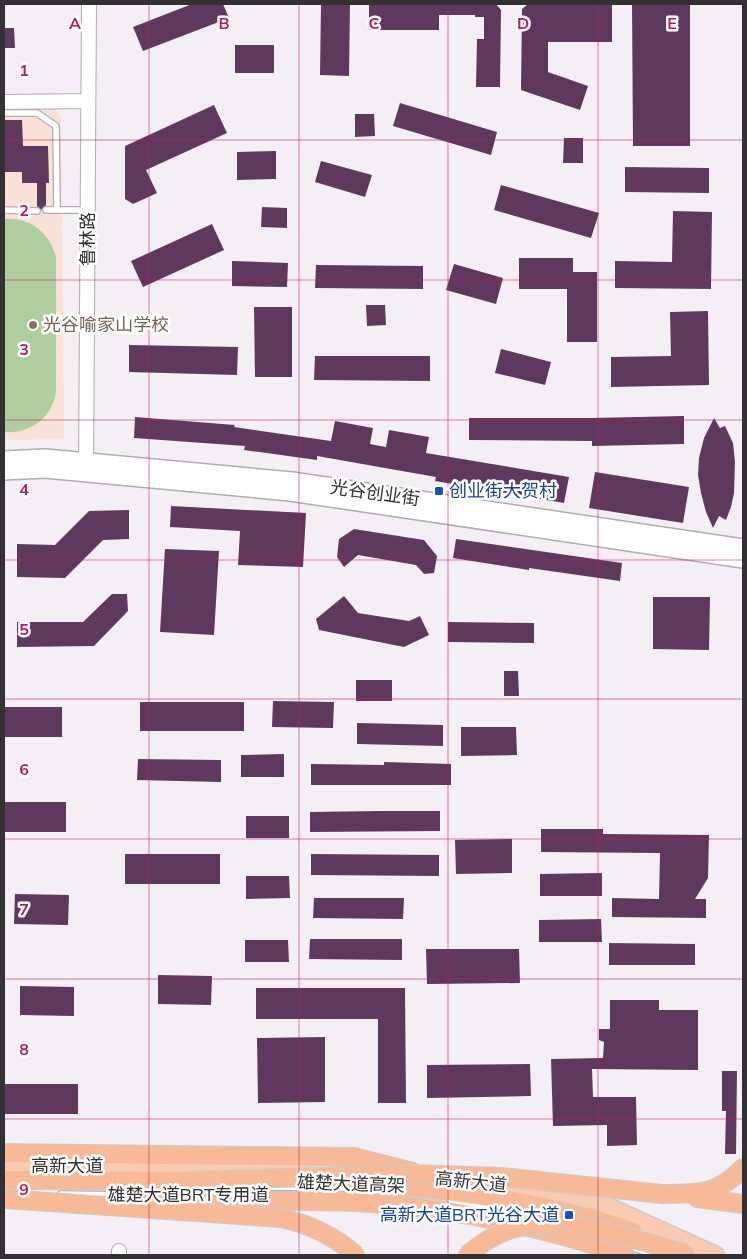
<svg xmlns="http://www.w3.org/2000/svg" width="747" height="1259" viewBox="0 0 747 1259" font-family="Mulish,'Noto Sans SC',sans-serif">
  <rect width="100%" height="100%" fill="#f4eff5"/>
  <path fill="#f9e1d7" d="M4,105L53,107L61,116L64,439L4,440Z"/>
  <path fill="#afce9d" d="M4,219C30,217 49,232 56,257V392C52,418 30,434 4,432Z"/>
  <path fill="#5f395d" d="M192,4H223L229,18L143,51L133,27Z
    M321,4H350L349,76L320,75Z
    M369,4H496L501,10L500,87H476L477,39H484V17H475V15H439V30H369Z
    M528,4H612V42H548V72L588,86L580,110L521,90L522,9Z
    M632,4H690V146H633Z
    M4,28H14L15,48H4Z
    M235,45H274V73H235Z
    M400,103L497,132L491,155L393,126Z
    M214,105L227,133L146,170L157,193L133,204L125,199V146Z
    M355,114H374L375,136L355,137Z
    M4,120H22L23,146H48L49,183H46V205L41,210L37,206V183H22V172H4Z
    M564,138H583V163H563Z
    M276,151V179L237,180V152Z
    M321,161L372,175L365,197L315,182Z
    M625,167L709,168V193L625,192Z
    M501,185L599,213L591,238L494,210Z
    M262,207L287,208V228L261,227Z
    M673,211L712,212L711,289L615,288V261L672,262Z
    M212,224L224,250L143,287L131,261Z
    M519,258H573V272H597V342H567V289H519Z
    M232,261L288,263L287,287L232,286Z
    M454,264L503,278L496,304L446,290Z
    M316,265L423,266V289L315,288Z
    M366,305H385L386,325L367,326Z
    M254,307H292V377H255Z
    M708,311L709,385L611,387V357L671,356L670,312Z
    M129,345L238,347L237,375L129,372Z
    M501,349L551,362L545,385L495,373Z
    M315,356H430V381L314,380Z
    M684,416V444L592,446V441L469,440V418H591Z
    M135,417L235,425L234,427L331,441L335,421L373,428L370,444L386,447L389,430L429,437L426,453L569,477L564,503L435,481L436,477L317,456V460L244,450L245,446L134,438Z
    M714,418L720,428L725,426L733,443L735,462L734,493L731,507L726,520L719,516L713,528L706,512L701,493L698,475L699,458L704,438Z
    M595,472L689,487L683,523L589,508Z
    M171,506L306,513L303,567L238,565L240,531L170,527Z
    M129,510V539L103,540L65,578L17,577V544L55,545L89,511Z
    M354,529L424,540L437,556L434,573L424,574L416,565L358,555L344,567L337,557L339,539Z
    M456,539L622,563L620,581L529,568V570L453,558Z
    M165,549L219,551L214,635L160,632Z
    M112,594H127L128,611L94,646L17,647V622H83Z
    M344,596L358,613L409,621L420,616L429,635L404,647L319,630L316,619Z
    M653,597H710L709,650L653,649Z
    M448,622L534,623V643L448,642Z
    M504,671H518L519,696H504Z
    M356,680H392V701H356Z
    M273,701L334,702L333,728L272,727Z
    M140,702H244V731H140Z
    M4,707H62V737H4Z
    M357,723L443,725V746L357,744Z
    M461,727H516L517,755L461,756Z
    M284,754V777H241V755Z
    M138,759L221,760V782L137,780Z
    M384,762L451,764V785H311V764L384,765Z
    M4,802H66V832H4Z
    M381,811H440V831L310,832V812Z
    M246,816H289V838H246Z
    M541,829H603V834L709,835L708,878L695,899H706V918L612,917V898L659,899L660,853L541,852Z
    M512,839V873L456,874L455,840Z
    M125,854H220V884H125Z
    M311,854L439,855V876L311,875Z
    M602,873V896H540V874Z
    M246,876H289L290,898L246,899Z
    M15,894L69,895L68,925L14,924Z
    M314,898H404L403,919L313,918Z
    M601,919L602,942H539V920Z
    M310,939H402V960L309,959Z
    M245,940H288L289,962H245Z
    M609,943L695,944V965H609Z
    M426,949H519L520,983L427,984Z
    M158,975L212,976L211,1005L158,1004Z
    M20,986L74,987V1016L20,1015Z
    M256,988H405L406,1103H378V1019H256Z
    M610,1000H659V1010H698V1070L592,1069L593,1097H636L637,1145L607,1146V1125L553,1126L551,1059L603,1058L604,1042L599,1040V1029H610Z
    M325,1037V1102L258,1103L257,1038Z
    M530,1064L531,1096L427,1098V1065Z
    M722,1071H737L736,1154H725L726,1111H722Z
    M4,1084H78V1114H4Z"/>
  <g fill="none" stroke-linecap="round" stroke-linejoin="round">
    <g stroke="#b1acb2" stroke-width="8">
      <path id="service" d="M4,113H37L56,126L57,210
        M4,210L37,211
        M46,210H88
        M266,1187L357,1188
        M61,1194L129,1195
        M450,1200L539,1218
        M629,1246L653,1255"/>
    </g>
    <g stroke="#b1acb2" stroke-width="16">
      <path id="tertiary" d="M4,102L88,101
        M86,470L89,4
        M119,1251V1255"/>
    </g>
    <g stroke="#b1acb2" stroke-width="18">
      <path id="secondary" d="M4,459L45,457L292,480L743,547
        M4,472L45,470L290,493L743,560"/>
    </g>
    <g stroke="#cecdce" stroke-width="19">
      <path id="primary" d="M4,1166H117L303,1170
        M514,1187L565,1194L599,1202L716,1255"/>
    </g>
    <g stroke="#cecdce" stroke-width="20">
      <path id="trunk" d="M4,1153L354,1157L413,1172
        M4,1180L198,1181
        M357,1183C402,1184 445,1190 489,1197C538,1205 586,1215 633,1232
        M662,1194C699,1193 716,1196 743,1168
        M697,1198L743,1204
        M129,1200C172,1201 215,1201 258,1201C296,1201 334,1200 371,1203C461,1209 542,1227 626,1255"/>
    </g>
    <use href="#service" stroke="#fff" stroke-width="5.5"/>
    <use href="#tertiary" stroke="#fff" stroke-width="14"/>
    <use href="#secondary" stroke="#fff" stroke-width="15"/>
    <use href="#primary" stroke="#f8cbb2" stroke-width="16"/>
    <use href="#trunk" stroke="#f6ba98" stroke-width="18"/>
    <g stroke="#cecdce" stroke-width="20" stroke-linecap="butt">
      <path id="trunk-bridge" d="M183,1181L415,1174L502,1177L662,1194
        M5,1199L281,1218C309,1224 334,1236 356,1255
        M467,1255C480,1245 493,1235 509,1230C560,1213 634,1240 685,1253"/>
    </g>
    <use href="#trunk-bridge" stroke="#f6ba98" stroke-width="18"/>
  </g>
  <path fill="none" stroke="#c2185b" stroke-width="1" stroke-opacity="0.55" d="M149,4V1255M299,4V1255M448,4V1255M598,4V1255M4,140H743M4,280H743M4,420H743M4,560H743M4,699H743M4,839H743M4,979H743M4,1119H743"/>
  <circle fill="#8d6e63" stroke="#fff" stroke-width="2" cx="33" cy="325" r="5"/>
  <g fill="#1a4fb4" stroke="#fff" stroke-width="2">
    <rect x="434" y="486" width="10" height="10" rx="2.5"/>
    <rect x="564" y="1210" width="10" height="10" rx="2.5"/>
  </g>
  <g text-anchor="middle" stroke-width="5" stroke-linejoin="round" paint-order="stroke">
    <g font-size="18" fill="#323033" stroke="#fff">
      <text transform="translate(88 239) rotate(-90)" y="6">鲁林路</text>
      <text transform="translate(375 493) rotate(8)" y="6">光谷创业街</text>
      <text x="67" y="1172">高新大道</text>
      <text transform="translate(471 1182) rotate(6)" y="6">高新大道</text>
      <text transform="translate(351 1184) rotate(2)" y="6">雄楚大道高架</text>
      <text x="188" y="1201">雄楚大道BRT专用道</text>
    </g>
    <g font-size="18" fill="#785e54" stroke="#fff" text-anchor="start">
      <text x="43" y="331">光谷喻家山学校</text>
    </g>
    <g font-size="18" fill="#164399" stroke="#fff" text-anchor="start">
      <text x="449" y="497">创业街大贺村</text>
      <text x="559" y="1221" text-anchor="end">高新大道BRT光谷大道</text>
    </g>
  </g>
  <g font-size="16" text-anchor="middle" font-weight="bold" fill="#c2185b" stroke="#fff" stroke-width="5" stroke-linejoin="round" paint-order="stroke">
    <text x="75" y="29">A</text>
    <text x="224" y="29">B</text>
    <text x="374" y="29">C</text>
    <text x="523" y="29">D</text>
    <text x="672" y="29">E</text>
    <text x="24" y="76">1</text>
    <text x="24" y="216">2</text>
    <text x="24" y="355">3</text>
    <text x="24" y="495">4</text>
    <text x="24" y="635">5</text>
    <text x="24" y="775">6</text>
    <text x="24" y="915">7</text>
    <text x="24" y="1055">8</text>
    <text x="24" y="1195">9</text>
  </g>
  <rect width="747" height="1259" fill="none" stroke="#323033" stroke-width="10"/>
</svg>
